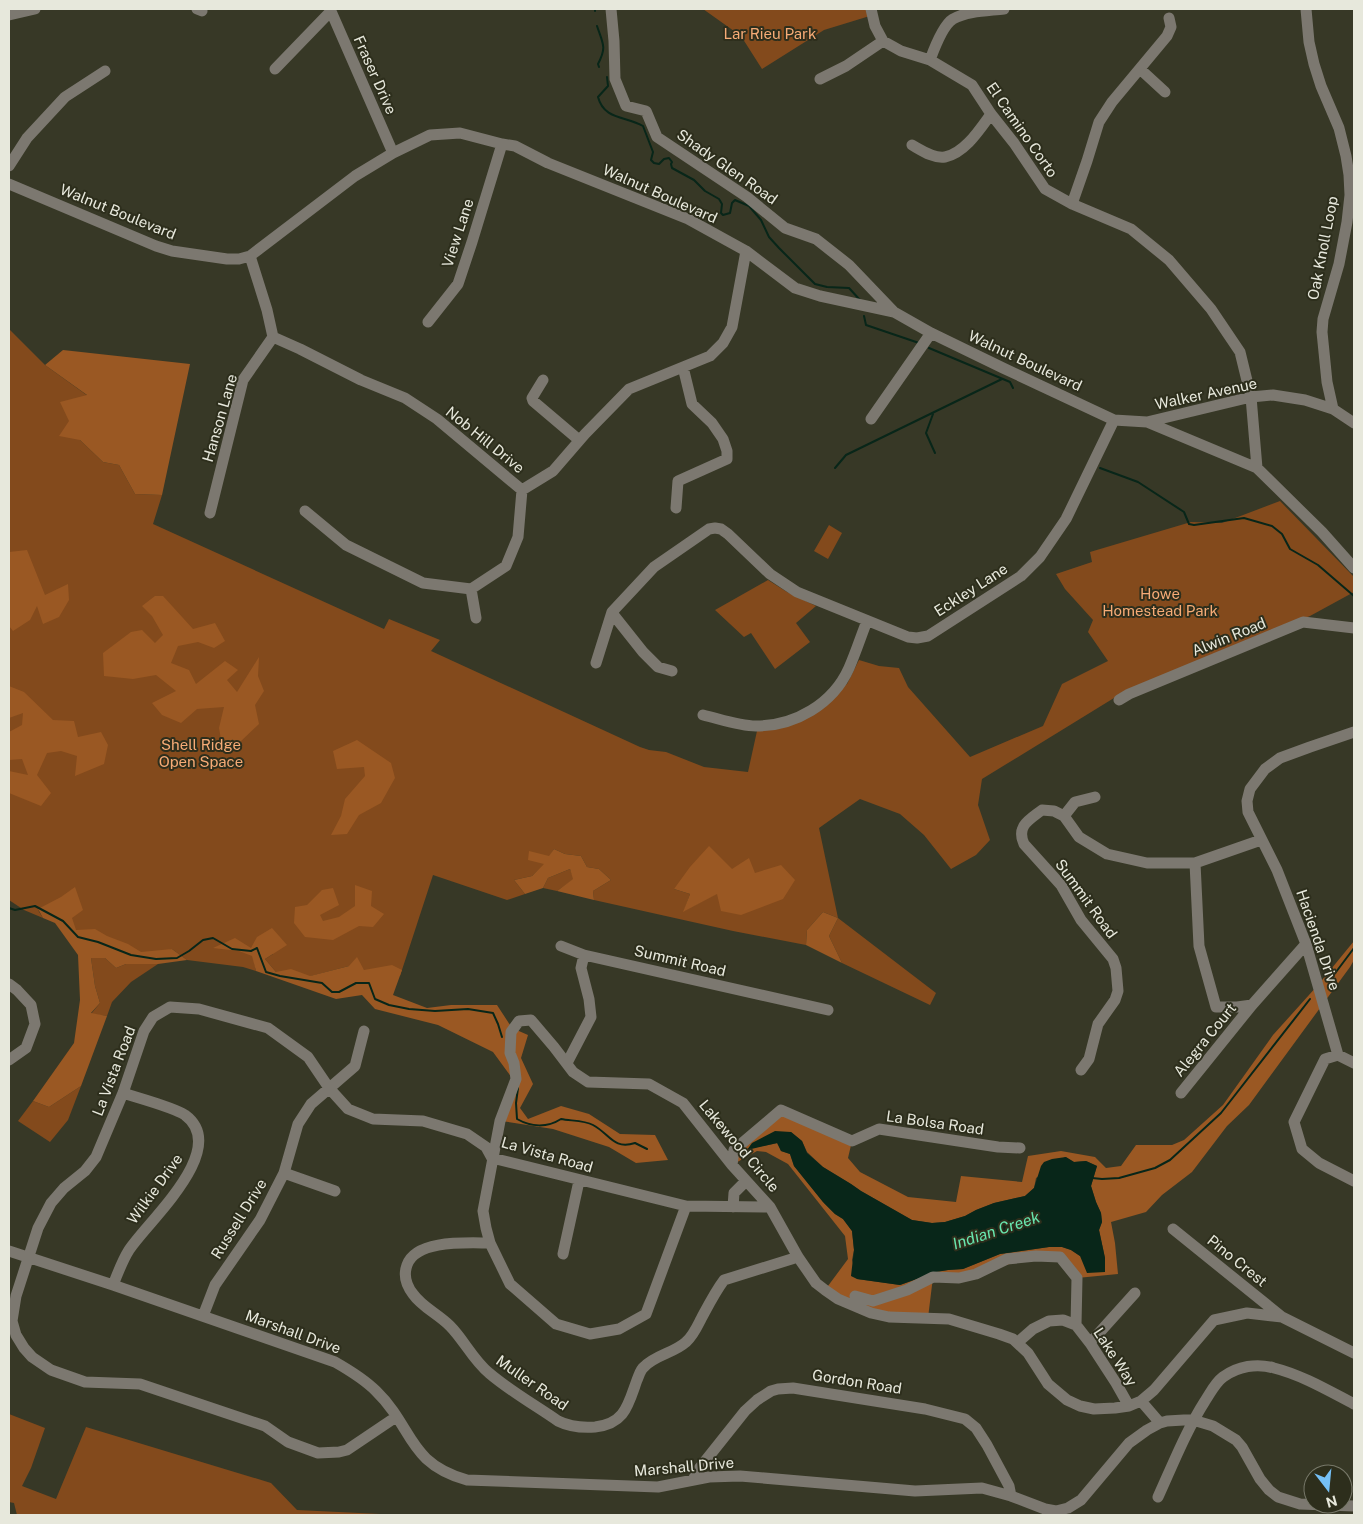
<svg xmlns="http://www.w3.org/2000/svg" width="1363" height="1524" viewBox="0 0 1363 1524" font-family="'Public Sans',sans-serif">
  <rect width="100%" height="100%" fill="#373826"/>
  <path fill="#834a1c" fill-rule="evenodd" d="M703,9H871L873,15L824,30L762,69L741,36Z
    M9,329L45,365L88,396L80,440L103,462L119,465L135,494L162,495L153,524L384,629L389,619L440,640L431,651L640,747L649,750L666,752L704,767L748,772L757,731L781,728L847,684L859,660L879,666L899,668L908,687L970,757L1043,726L1062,684L1108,661L1088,632L1093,620L1065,589L1056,574L1092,562L1090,552L1191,522L1222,523L1280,501L1354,577V592L1310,616L1127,690L982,779L978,805L990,840L976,855L951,869L924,835L900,814L860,799L819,828L838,918L936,993L930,1005L842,963L829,936L838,918L823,912L807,930L806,945L733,931L594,900L593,891L611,880L599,869L587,867L581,856L565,854L554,849L545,864L532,876L514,880L525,894L507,900L433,875L400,976L364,970L349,966L288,982L276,972L265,959L273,954L266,942L253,956L256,971L243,967L187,960L172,949L127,964H158L131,982L112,1002L107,1016L91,1014L100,1003L95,986L91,958H105L116,968L126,964L38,910L43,918L24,910L9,900ZM732,869L755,873L684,911L690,894L674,889Z
    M829,525L842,533L828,559L814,551Z
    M768,580L787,592L816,606L796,623L810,642L775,669L751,633L744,637L715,610Z
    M570,869L574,879L557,891L543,888L548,878Z
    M81,1086L68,1120L50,1142L18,1121L33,1101L49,1107Z
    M9,1414L45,1428L31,1468L22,1486L56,1499L86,1427L271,1483L297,1510L401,1515H17L14,1503L9,1502Z"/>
  <path fill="#9a5823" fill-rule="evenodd" d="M63,350L190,364L162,495L135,494L119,465L103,462L80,440L59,436L69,421L60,402L87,395L45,365Z
    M27,550L45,595L68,584L69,600L59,617L43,624L37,606L30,620L13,631L9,626V552Z
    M155,596H163L193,629L215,623L225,641L214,648L198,642L178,646L171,663L189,670L196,684L225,661L238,670L227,680L237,692L259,657L258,676L264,691L255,705L259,724L240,742L222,745L219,728L224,707L197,709L181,723L162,715L152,703L176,691L156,675L133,679L104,676L103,653L131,632L142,630L155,643L163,635L152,616L142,606Z
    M9,686L24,692L53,720L74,721L78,737L101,732L108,745L104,764L75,776L77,756L61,751L47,753L37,775L51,793L41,806L9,793V771L28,775L22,759L9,760V732L22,725L23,713L9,718Z
    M357,740L391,763L395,778L381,803L359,815L347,834L331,835L341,816L345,799L365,776L364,767L337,769L333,751Z
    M709,846L732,869L749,858L755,873L781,865L795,880L783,899L741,915L721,911L717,894L683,912L690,894L674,889L690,867Z
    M554,849L565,854L581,856L587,867L599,869L611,880L593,891L594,900L557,891L573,879L570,869L548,878L543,888L525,894L514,880L532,876L544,864L528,860L529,851L549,856Z
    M355,885L372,891L371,906L384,914L373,927L359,926L333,940L305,937L294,923L295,907L307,905L322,890L333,888L339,905L320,915L323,921L339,917L355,906Z
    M75,887L83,910L72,918L76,930L95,929L107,936L128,944L141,952L172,949L187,960L158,964H126L116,968L105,958H91L95,986L100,1003L91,1013L107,1016L81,1086L49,1107L33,1101L74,1043L80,1000L78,955L55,923L43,918L38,909L61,897Z
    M823,912L838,918L829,936L842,963L806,945L807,930Z
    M272,928L287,945L265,959L276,972L291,969L310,976L349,966L357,957L364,970L392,965L402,970L393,995L427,1008L451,1005H497L512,1028L528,1035L521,1058L533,1084L520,1108L528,1119L561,1106L589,1114L620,1134L655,1135L668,1160L636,1163L609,1147L553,1129L502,1121L512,1078L493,1052L438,1025L375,1009L362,995L336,999L256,971L252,956L239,951L213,948L235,938L251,948L257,937Z
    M1354,941V960L1350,967L1249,1105L1227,1126L1192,1172L1162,1195L1146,1212L1111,1222L1115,1243L1118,1274L1077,1278L1060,1257L1036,1256L976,1274L933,1277L928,1318L889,1317L825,1290L848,1259L845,1236L788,1164L766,1152L757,1151L732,1165L734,1150L781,1110L852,1141L848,1158L860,1172L908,1197L956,1202L961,1176L1022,1182L1028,1156L1061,1151L1095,1157L1106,1168L1121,1166L1136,1145H1172L1184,1140L1223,1105L1273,1035L1318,985ZM791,1132L802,1141L807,1152L823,1167L851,1184L861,1191L912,1220L932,1223L945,1222L965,1216L976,1210L994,1203L1025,1196L1034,1188L1036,1178L1065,1157L1074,1162L1086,1161L1097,1166L1091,1186L1096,1202L1101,1213L1102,1222L1099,1230L1105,1258L1080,1256L1071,1250L1062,1247H1049L1000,1254L963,1269L948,1270L936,1272L900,1285L857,1279L852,1260L854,1250L852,1231L843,1219L835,1214L823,1202L794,1166L790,1154L781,1151L778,1143L748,1149Z"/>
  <path fill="#082619" d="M775,1131L791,1132L802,1141L807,1153L823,1167L851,1184L861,1191L912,1220L932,1223L945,1222L965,1216L976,1210L994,1203L1025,1196L1034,1188L1041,1166L1044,1162L1052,1159L1066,1157L1074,1162L1086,1161L1097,1166L1091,1186L1096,1202L1101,1213L1102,1222L1099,1230L1105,1258V1272L1087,1273L1080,1256L1071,1250L1062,1247H1049L1000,1254L963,1269L948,1270L936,1272L900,1285L857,1279L851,1276L854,1250L852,1231L843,1219L835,1214L823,1202L794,1166L790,1154L781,1151L777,1143L747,1150L752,1143Z"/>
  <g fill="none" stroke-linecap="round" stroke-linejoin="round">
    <path stroke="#082619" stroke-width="2" d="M595,11V9
      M597,26C603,44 607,47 598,64L599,67
      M607,77L608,86L598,97C604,120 626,116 643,126L653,152L651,160L654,163L659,164L664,159L669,158L672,162L671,164L672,168L694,180L705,191L719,199L722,204L721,213L723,215L730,213L732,203L735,200L749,206L761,220L769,237L779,248L815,284L827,287L849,288L860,300
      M864,316L866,325L919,343
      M929,348L1010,382L1013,388
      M933,414L926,433L935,453
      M835,468L846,455L1002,379
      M1100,468L1138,482L1184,512L1189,524L1194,525L1244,518L1272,526L1282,534L1290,549L1318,565L1354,596
      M9,908L15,910L35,906L63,921L78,937L98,942L131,955L156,959L177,958L189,951L203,940L213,938L232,949L251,951L257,948L266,972L280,976L322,983L332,992H339L356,983H369L375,999L389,1005L409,1009L435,1011L468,1009L493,1013L498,1024L502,1037
      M1330,980L1354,948
      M518,1088L516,1103L517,1119C531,1127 547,1128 561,1119C570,1121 584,1120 593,1125C610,1134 613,1150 635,1143L647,1149
      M1092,1178L1102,1179L1119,1178L1155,1168L1170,1160L1221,1113L1310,999"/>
    <path stroke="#7c7870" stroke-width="11" d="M197,9L202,11
      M330,9L393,153
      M611,9L614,41L615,79L626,106L646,111L657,137L747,197L785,228L816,239L849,265L894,312
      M871,9L875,26L883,41L901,51L930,60L972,85L991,114L1014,143L1045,189L1072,204L1131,229L1169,260L1211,309L1240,352L1251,397L1257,468
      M1306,9L1309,42L1314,64L1321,86L1339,128L1346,156L1349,175L1350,195L1347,222L1339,264L1323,319L1322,332L1327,382L1333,409
      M9,15L35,9
      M930,60C934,49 943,25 953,19C968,11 988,11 1004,9
      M275,69L331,11
      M1140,69L1165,92
      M820,79L846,66L883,41
      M912,145C921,150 934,159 945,157C965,153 980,129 991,114
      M9,166L27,138L65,97L105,71
      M9,184L156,246L172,251L227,259H239L250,256L355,176L393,153L430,135L460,133L502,144L515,146L548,163L688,219L746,251L795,288L820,296L894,312L931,333L1003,368L1114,420L1147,422L1257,468L1322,532L1354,568
      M1072,204L1087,161L1099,122L1112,102L1167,36L1171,27L1169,18
      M250,256L267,310L273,337L300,349L361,380L405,398L437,419L522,490L553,471L585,434L629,389L710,356L723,343L732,327L746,251
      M428,322L458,284L472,242L502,144
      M543,380L532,398L533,401L579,440
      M871,419L931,333
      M1147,422L1251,397L1273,395L1305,400L1333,409L1354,423
      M676,508L678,481L727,459V451L723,439L712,423L692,404L683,367
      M305,511L346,545L423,583L471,589L506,566L518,537L522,490
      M210,513L243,380L273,337
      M471,589L476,618
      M612,613L643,652L658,667L672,671
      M596,663L612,612L654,567L709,529L715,528L721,529L728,534L770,574L797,592L908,637L917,638L928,636L1021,576L1040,557L1066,519L1114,420
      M1119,700L1129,694L1303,622L1354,628
      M703,715C720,719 739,726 756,726C795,726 833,704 849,668C856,652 861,636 867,621
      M1354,732L1310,747L1280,758L1265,769L1250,789L1247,801L1248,812L1277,870L1306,944L1338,1055L1325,1059L1294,1122L1302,1149L1319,1163L1354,1181
      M1064,816L1075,802L1095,797
      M1195,863L1199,946L1216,1007H1237L1252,1005
      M561,946L584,955L828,1010
      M9,984L17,990L31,1005L35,1024L26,1048L9,1060
      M1338,1055L1354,1063
      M567,1063L591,1017L589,999L581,968L584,955
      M1081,1070L1089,1059L1098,1024L1115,1000L1118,991L1116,968L1113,959L1081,920L1061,885L1024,844C1016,826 1029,820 1042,810L1054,811L1064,816L1079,837L1107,854L1147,863H1195L1261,840
      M1181,1093L1252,1005L1306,944
      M732,1165L734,1150L781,1110L852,1141L879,1129L998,1147L1020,1148
      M284,1173L335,1191
      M686,1206L646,1314L619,1329L590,1334L556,1324L510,1284L490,1243L486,1228L483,1211L500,1121L516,1079L514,1063L510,1053L511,1032L519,1021L531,1020L554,1047L573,1072L588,1082L649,1084L683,1103L732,1165L770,1207L798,1257L816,1283L825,1290L838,1299L871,1313L889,1317L949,1319L999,1334L1013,1339L1028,1353L1048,1384L1067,1400L1080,1406L1094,1409L1115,1408L1129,1406L1141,1401L1154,1390L1214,1320L1247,1313L1282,1317L1354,1353
      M733,1207L734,1193L746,1181
      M1173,1229L1282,1317
      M490,1243C468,1243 416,1239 407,1265C403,1276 406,1285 413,1294C422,1307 438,1314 450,1326C464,1340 473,1360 489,1373C510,1391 535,1405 558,1421C570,1427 581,1428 595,1427C625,1424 628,1405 637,1380C639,1376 640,1370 644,1367C655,1355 674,1353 686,1342C693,1336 697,1327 701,1319C708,1306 715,1292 724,1280L798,1257
      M9,1251L113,1285L335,1362C349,1370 364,1379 376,1391C414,1428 407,1463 467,1480L658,1487L709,1477L740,1476L915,1491L982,1488L1011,1496L1045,1509L1056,1511L1068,1508L1081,1500L1129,1443L1147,1430L1160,1423L1167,1421L1184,1420H1193L1213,1426L1236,1440L1242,1447L1260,1479L1269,1490L1278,1497L1300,1504L1354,1506
      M563,1254L579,1181
      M113,1285C118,1273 122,1261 129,1250C148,1221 231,1149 185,1115C173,1107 138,1098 123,1093
      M855,1296L873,1301L907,1290L933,1277L959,1278L976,1274L1007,1259L1036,1256L1060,1257L1077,1278L1076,1325
      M203,1316L215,1285L260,1220L284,1173L298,1124L311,1104L355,1066L364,1031
      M1018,1342L1033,1329L1049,1321L1063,1320L1076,1325L1090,1343L1116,1383L1129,1406
      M1090,1343L1135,1293
      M1141,1401L1160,1423
      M396,1417L347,1450L339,1452L318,1453L288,1442L265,1426L140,1384L85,1382L51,1370L32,1357L24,1348L16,1335L12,1321L16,1296L38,1228L51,1203L64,1188L85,1171L96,1157L123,1093L144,1031L153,1017L170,1007L199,1009L268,1028L308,1057L329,1088L348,1109L373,1119L423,1121L467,1134L486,1147L492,1158L686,1206L770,1207
      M693,1480L698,1470L745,1411L757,1400L771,1391L778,1389L793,1388L925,1409L965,1419L976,1428L987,1445L1009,1486L1011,1496
      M1158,1497C1173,1464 1186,1431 1205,1401C1211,1392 1215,1383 1223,1377C1238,1366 1257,1363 1274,1368C1302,1375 1329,1391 1354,1404"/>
  </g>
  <g text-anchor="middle" stroke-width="4" stroke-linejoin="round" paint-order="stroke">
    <g font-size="15" fill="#f6ab76" stroke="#2d2e1c">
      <text x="770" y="39">Lar Rieu Park</text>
      <text x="1160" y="599">Howe<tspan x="1160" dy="17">Homestead Park</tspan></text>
      <text x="201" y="750">Shell Ridge<tspan x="201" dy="17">Open Space</tspan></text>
    </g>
    <g font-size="15" fill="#e7e8dc" stroke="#2d2e1c">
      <text transform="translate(375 75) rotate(66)" y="5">Fraser Drive</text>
      <text transform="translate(1022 130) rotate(55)" y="5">El Camino Corto</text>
      <text transform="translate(727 167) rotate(35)" y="5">Shady Glen Road</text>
      <text transform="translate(660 194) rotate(24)" y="5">Walnut Boulevard</text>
      <text transform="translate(118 212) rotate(22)" y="5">Walnut Boulevard</text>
      <text transform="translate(458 233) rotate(-72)" y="5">View Lane</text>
      <text transform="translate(1323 248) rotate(-79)" y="5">Oak Knoll Loop</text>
      <text transform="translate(1025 361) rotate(25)" y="5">Walnut Boulevard</text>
      <text transform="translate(1206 394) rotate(-12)" y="5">Walker Avenue</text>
      <text transform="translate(220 418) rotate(-74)" y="5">Hanson Lane</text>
      <text transform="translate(485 440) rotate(39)" y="5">Nob Hill Drive</text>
      <text transform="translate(971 590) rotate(-33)" y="5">Eckley Lane</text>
      <text transform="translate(1229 637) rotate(-22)" y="5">Alwin Road</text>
      <text transform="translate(1086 899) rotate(54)" y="5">Summit Road</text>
      <text transform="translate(1318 940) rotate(71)" y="5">Hacienda Drive</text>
      <text transform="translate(680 961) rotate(13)" y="5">Summit Road</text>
      <text transform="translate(1205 1040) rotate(-51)" y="5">Alegra Court</text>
      <text transform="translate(114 1071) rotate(-69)" y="5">La Vista Road</text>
      <text transform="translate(935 1123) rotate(8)" y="5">La Bolsa Road</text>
      <text transform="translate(739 1146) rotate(50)" y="5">Lakewood Circle</text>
      <text transform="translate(547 1155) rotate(16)" y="5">La Vista Road</text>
      <text transform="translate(155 1189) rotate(-54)" y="5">Wilkie Drive</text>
      <text transform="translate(239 1219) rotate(-58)" y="5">Russell Drive</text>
      <text transform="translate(1237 1261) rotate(39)" y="5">Pino Crest</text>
      <text transform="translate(293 1332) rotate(20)" y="5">Marshall Drive</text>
      <text transform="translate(1115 1357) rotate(57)" y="5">Lake Way</text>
      <text transform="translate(857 1382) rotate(9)" y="5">Gordon Road</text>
      <text transform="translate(532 1383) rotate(35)" y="5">Muller Road</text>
      <text transform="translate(684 1467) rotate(-5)" y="5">Marshall Drive</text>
    </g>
    <g font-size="16" font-style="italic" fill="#68e6ae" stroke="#2d2e1c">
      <text transform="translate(996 1230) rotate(-18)" y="6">Indian Creek</text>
    </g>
  </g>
  <rect width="1363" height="1524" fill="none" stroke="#e7e8dc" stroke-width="20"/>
  <g transform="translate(1328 1489) rotate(164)"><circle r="24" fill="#2d2e1c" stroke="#777869"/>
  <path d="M0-4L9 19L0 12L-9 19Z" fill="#75c0f6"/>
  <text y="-8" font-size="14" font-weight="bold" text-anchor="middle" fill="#e7e8dc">N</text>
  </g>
</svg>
